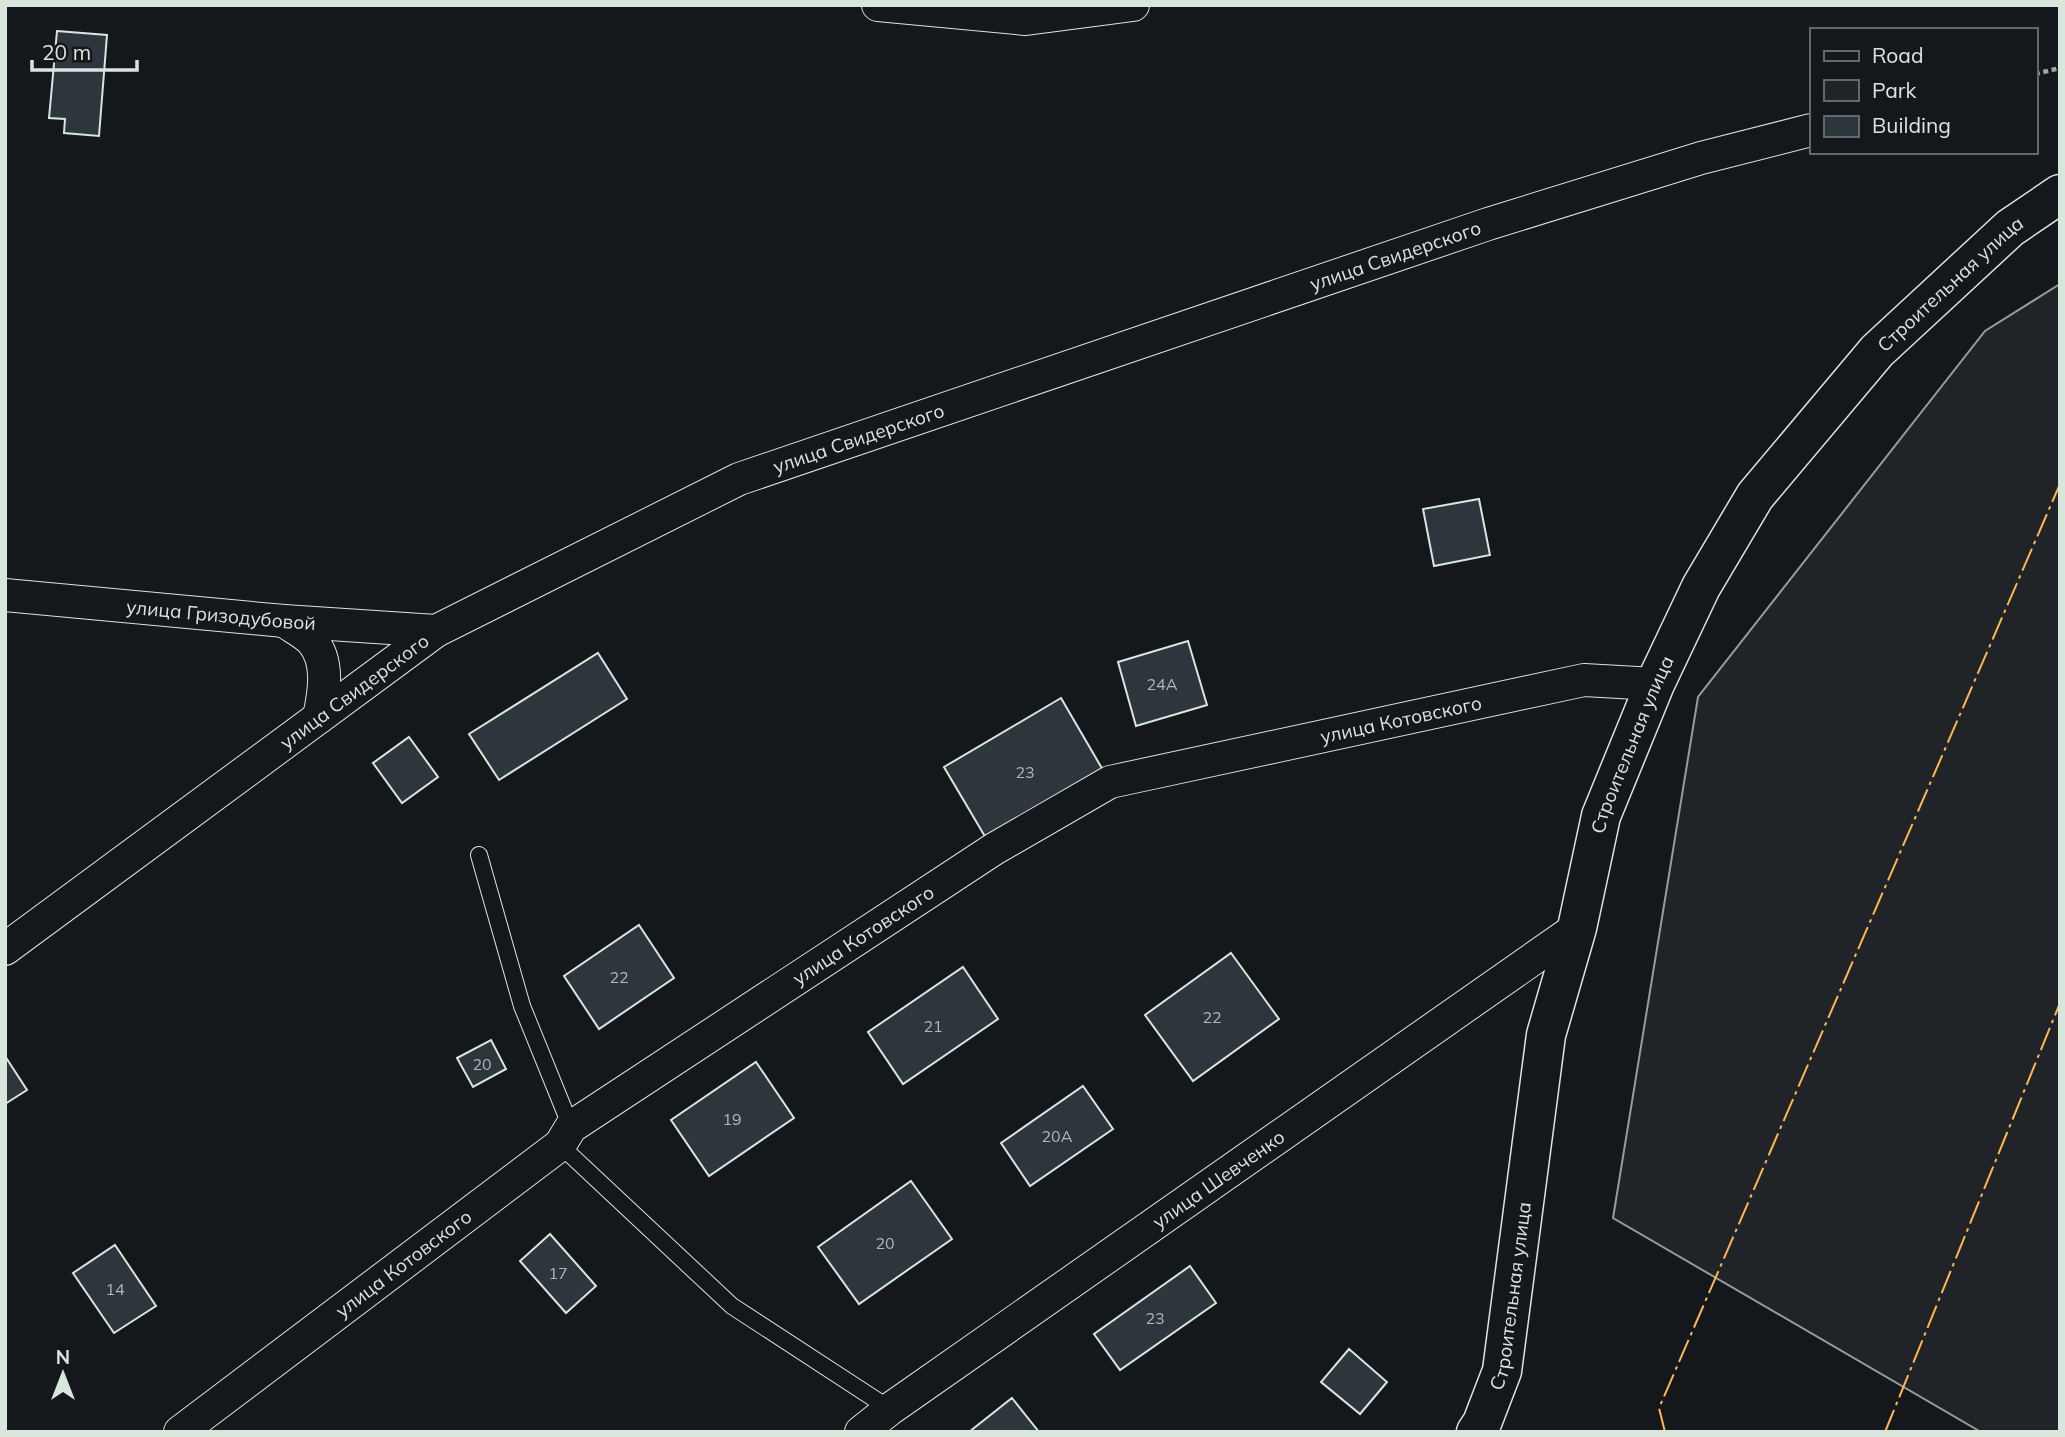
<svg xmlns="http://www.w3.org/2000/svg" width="2065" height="1437" viewBox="0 0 2065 1437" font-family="Mulish,sans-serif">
  <rect width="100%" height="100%" fill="#14181c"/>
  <path fill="#202428" stroke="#939e99" stroke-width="2" d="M2060,284V1432H1981L1613,1218L1698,697L1985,331Z"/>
  <path fill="#2c363c" stroke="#d8e6dc" stroke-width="2" d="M57,31L107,35L99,136L64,133L65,119L49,118Z
    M1479,499L1490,555L1434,566L1423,509Z
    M1188,641L1207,705L1136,726L1118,662Z
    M598,653L627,699L499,780L469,734Z
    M1061,698L1107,777L990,845L944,767Z
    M409,737L438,777L402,803L373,763Z
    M639,925L674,978L599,1029L564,976Z
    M1231,953L1279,1019L1193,1081L1145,1015Z
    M963,967L998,1019L903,1084L868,1032Z
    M491,1040L506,1069L473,1087L457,1058Z
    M5,1056L27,1090L5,1104Z
    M756,1062L794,1118L709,1176L671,1120Z
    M1083,1086L1113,1129L1030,1186L1001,1143Z
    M911,1181L952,1239L859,1304L818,1247Z
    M550,1234L596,1286L566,1313L520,1261Z
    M115,1245L156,1306L114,1333L73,1273Z
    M1190,1266L1216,1303L1120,1370L1094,1334Z
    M1349,1349L1387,1382L1360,1414L1321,1382Z
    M1012,1398L1039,1432H969Z"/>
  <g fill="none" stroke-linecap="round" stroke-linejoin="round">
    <g stroke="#d8e6dc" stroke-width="18">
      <path id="lane" d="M479,855L522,1006L571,1127
        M560,1145L732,1306L890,1409"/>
    </g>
    <g stroke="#d8e6dc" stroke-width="34">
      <g id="street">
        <path d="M878,5L1026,19L1133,5"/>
        <path id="s1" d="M5,595L284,621L436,631"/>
        <path d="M284,621C292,627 305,633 312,641C330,661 324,694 319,717"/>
        <path id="s2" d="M5,949L436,631L739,479L1488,224L1701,158L1811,130"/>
        <path id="s3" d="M180,1432L560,1145L571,1127L994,849L1110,782L1584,680L1655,684"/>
        <path id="s4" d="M861,1432L890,1409L1577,928"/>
      </g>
    </g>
    <g stroke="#d8e6dc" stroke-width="41">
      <g id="secondary">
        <path id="s5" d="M1476,1432L1482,1423L1502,1371L1546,1035L1577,928L1601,816L1655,684L1701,587L1755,496L1877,351L2010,228L2060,194"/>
      </g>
    </g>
    <path stroke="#9da8a2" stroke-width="4.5" stroke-dasharray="5 3.5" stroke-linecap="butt" d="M2035,74L2060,68"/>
    <use href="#lane" stroke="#14181c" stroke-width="16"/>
    <use href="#street" stroke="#14181c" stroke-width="32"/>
    <use href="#secondary" stroke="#14181c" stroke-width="38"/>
    <path stroke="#ffb74d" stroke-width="2" stroke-dasharray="24 5 3.5 5" stroke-linecap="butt" d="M1665,1432L1659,1408L2060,484
      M1885,1432L2060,1003"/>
  </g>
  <g text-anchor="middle" stroke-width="5" stroke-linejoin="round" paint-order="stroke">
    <g font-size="16" fill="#adbab4">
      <text x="1162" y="690">24А</text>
      <text x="1025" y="778">23</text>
      <text x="619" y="983">22</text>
      <text x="1212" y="1023">22</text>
      <text x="933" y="1032">21</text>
      <text x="482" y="1070">20</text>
      <text x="732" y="1125">19</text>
      <text x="1057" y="1142">20А</text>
      <text x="885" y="1249">20</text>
      <text x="558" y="1279">17</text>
      <text x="115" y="1295">14</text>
      <text x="1155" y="1324">23</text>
    </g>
    <g font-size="19" fill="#d8e6dc" stroke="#14181c">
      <text dy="7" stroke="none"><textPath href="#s2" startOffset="1568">улица Свидерского</textPath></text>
      <text dy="7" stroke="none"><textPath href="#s5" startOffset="1276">Строительная улица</textPath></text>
      <text dy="7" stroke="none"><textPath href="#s2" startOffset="1001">улица Свидерского</textPath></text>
      <text dy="7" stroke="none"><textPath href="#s1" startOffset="217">улица Гризодубовой</textPath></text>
      <text dy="7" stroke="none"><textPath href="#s2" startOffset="434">улица Свидерского</textPath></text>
      <text dy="7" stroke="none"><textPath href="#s3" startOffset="1435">улица Котовского</textPath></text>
      <text dy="7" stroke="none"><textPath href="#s5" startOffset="709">Строительная улица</textPath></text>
      <text dy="7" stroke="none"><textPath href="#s3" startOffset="847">улица Котовского</textPath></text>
      <text dy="7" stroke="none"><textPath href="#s4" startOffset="438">улица Шевченко</textPath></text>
      <text dy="7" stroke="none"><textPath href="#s3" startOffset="280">улица Котовского</textPath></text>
      <text dy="7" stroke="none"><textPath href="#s5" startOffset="142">Строительная улица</textPath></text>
    </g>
  </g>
  <rect width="2065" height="1437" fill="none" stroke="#d8e6dc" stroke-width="14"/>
  <rect x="1810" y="28" width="228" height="126" fill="#14181c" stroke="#626a69" stroke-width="2"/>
  <rect x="1824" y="51" width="35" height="10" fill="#14181c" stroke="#626a69" stroke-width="2"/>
  <text x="1872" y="63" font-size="21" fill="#d8e6dc">Road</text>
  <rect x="1824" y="80" width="35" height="21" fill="#202428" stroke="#626a69" stroke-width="2"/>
  <text x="1872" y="98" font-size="21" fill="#d8e6dc">Park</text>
  <rect x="1824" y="116" width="35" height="21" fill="#2c363c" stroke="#626a69" stroke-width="2"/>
  <text x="1872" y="133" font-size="21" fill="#d8e6dc">Building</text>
  <g transform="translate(63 1374)" stroke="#14181c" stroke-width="5" paint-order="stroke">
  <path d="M0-5L12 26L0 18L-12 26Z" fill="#d8e6dc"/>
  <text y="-10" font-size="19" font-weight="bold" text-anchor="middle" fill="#d8e6dc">N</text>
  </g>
  <path d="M32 60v10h105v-10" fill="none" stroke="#d8e6dc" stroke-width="3.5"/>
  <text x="42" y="60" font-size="21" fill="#d8e6dc" stroke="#14181c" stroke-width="5" paint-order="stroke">20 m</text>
</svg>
